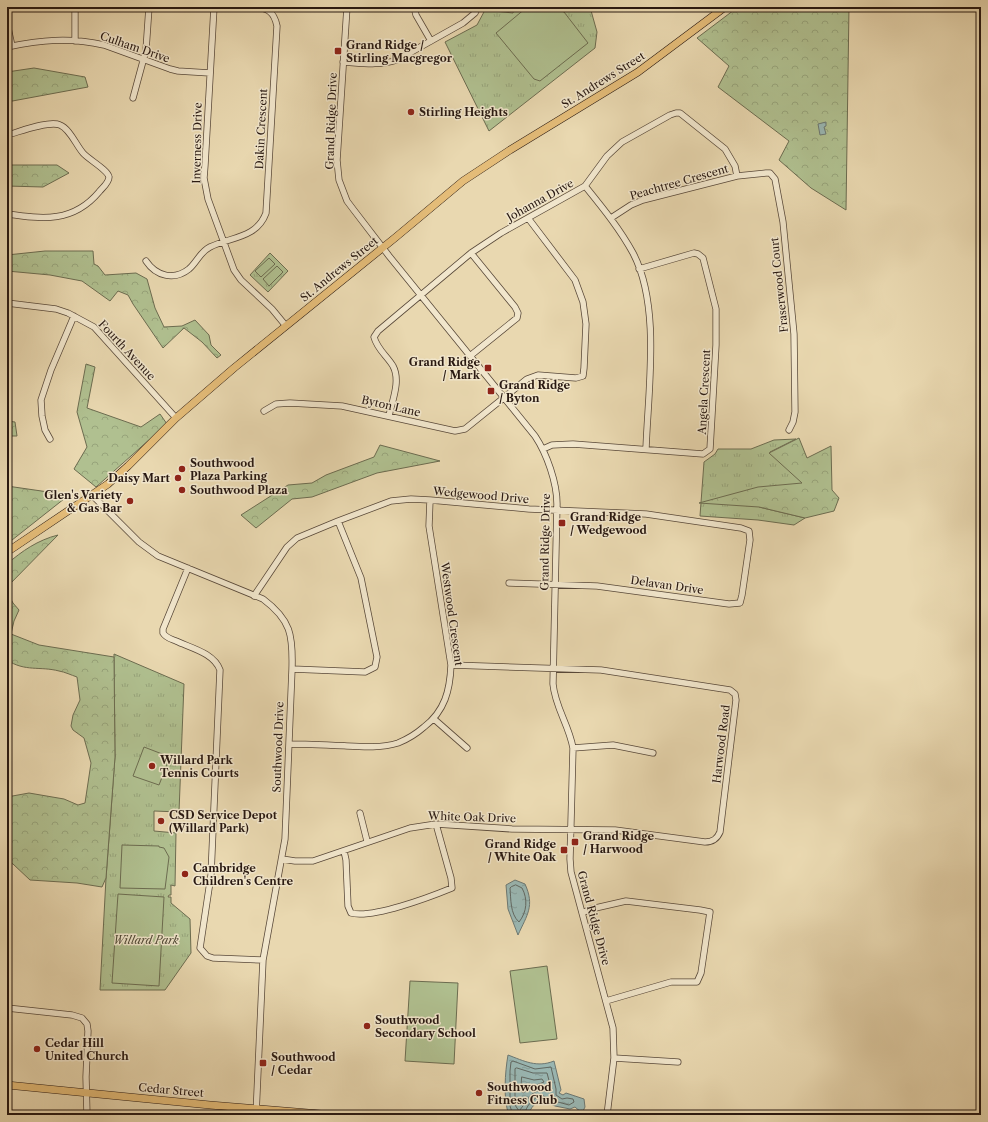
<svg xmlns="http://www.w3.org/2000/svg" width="988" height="1122" viewBox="0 0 988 1122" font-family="'Libre Caslon Text',serif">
  <defs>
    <pattern id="grass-tufts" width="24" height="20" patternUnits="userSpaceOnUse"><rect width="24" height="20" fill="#b0c090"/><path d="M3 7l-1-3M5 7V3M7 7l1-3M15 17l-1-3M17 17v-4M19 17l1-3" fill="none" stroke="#97a47b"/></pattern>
    <pattern id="forest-crowns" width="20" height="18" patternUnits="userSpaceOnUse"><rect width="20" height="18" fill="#b0c090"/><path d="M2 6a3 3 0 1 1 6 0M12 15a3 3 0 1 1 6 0" fill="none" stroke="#97a47b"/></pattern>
    <pattern id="water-ripples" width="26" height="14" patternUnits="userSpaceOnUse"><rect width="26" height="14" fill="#9ab8b4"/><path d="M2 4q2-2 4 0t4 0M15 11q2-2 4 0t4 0" fill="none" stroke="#859d9a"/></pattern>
  </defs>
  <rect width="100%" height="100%" fill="#e9d8b0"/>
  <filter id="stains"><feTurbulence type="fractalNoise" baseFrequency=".005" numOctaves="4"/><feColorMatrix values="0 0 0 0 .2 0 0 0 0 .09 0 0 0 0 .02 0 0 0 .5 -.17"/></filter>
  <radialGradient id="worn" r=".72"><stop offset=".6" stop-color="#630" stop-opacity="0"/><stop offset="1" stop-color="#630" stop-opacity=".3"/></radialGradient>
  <path fill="url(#grass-tufts)" stroke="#6c6c50" d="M514,7H590L597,32L595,48L489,131L445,42L477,25L485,10L513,13Z
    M270,253L288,271L268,292L250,275Z
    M796,439L770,452L803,483L759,507L805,518L794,525L758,520L700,516L704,462L715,454L718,449H751L774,440Z
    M114,654L184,684L179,812L154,811V831L176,833L175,886L171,885V895H169L168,897H171V903L190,919L191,953L165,990H100L106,878L115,757Z"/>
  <path fill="url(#forest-crowns)" stroke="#6c6c50" d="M738,7H849L846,210L811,188L779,160L789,141L718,87L729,66L697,38Z
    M34,68L85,77L88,87L7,102V72Z
    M7,165H57L69,173L43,187L7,186Z
    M45,251H93L94,264L98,266L105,275L136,273L147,279L155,308L164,327L182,326L195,320L209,335L211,345L221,355L217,358L202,342L184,328L163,348L133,304L128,295L118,291L110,301L82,281L50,275L7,271V255Z
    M86,364L95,367L87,408L141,427L160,414L167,424L96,487L74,469L87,447L77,412Z
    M7,421L15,422L17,436H7Z
    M799,438L807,458L831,446L832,490L839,498L834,511L805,518L759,507L699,503L758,487L802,483L769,453Z
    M380,445L440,461L377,473L312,497L292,499L256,528L241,515L288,485L312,483L326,475L374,457Z
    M7,486L69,495L7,544Z
    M58,535L7,587V564C22,551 38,540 58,535Z
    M7,592L13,603L19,610L14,621L11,634L39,645L114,657L115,757L106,878L102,887L77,883L30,880L13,864L7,861V797L29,793L64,799L78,805L85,803L91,763L84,738L73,730L71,726L73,715L80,700L77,677C71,675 65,672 59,671C40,666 25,672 7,660Z"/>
  <path fill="#b0c090" stroke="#6c6c50" d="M530,7H554L564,12L588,43L540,81L534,79L496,33L526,8Z
    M269,258L275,264L261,277L255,271Z
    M277,266L283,272L269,286L263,279Z
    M144,747L170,757L159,785L133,776Z
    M122,845L159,846V847L164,848L169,857L165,889L120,888Z
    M118,894L164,897L159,986L112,983Z
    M547,966L557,1039L520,1043L510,971Z
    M410,981L458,983L454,1064L405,1061Z"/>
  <path fill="url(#water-ripples)" stroke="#6c7873" d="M826,122V126L824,127L826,134L820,135L818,124Z
    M515,880L525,884C535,906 527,915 518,935L508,909L506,885Z
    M508,1055C524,1061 537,1068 554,1061L561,1090L559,1093L563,1095L566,1093L584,1099L585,1107L582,1113L575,1107L570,1109L555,1106L542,1099C536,1103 530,1107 529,1115H509C503,1100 505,1072 508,1055Z"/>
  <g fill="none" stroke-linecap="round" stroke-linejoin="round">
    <path stroke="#616862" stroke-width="1" d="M516,885L522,888C528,899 527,912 519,922C510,914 511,899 510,888L511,887Z
      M517,1068L533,1073H547L551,1088L549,1092C531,1086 528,1101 519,1111L515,1105V1069Z
      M522,1077L534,1080L542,1079L544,1082L534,1086L523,1093L521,1091Z
      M513,1115L510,1106V1071L511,1062L513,1061L535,1069L551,1067L556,1089V1095L562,1099L567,1098L573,1099L574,1102L569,1105L558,1102L541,1095C533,1099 525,1106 525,1115"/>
    <g stroke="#584839" stroke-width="7">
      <path id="minor" d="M214,7L205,165L204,178L208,199L234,270L241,280L272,309L286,326
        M347,7L337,160L339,180L347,201L353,209L389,256L535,436C547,454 557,483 557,504L553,684C555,707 569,725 573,748L570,859L571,872L613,1028L614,1058L607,1115
        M414,7L416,15L431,41
        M7,23L12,46
        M75,41V7
        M7,47C41,40 70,37 104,45L170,69L178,71L210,73
        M343,62C361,63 379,66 397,60L463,23L475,13L478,7
        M133,98L146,50L149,7
        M7,135C19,132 49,120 60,125C70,129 76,145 83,153C88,159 108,170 109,177C109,183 102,188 99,192C73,223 43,219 7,214
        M585,186C602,207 620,229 633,253C661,306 648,390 646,449
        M611,218L631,205L643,200L737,176L766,173H770L775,179L783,222L794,334L795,412L793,422L789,430
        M146,261C156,276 174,281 189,269C197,262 200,252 210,247C231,237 257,238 266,213L277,26C274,11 267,8 253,7
        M7,303L56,309L68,313L94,327L176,418
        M470,356L517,318L518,313L515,307L471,253
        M264,411L276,404L290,403L342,406L455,431L465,429L527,379L538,375L576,378L583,376L584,368L586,324L583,302L575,280L528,218
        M389,416C392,401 401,381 393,366C387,356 377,349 374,337L378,331L471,253L501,233L585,186L607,156L622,142L670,115L676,113H680L725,149L735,166L737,176
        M50,439L45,430L42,416L41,400L51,370L74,316
        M543,449L552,445L573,444L703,454L710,449L716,345V309L703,258L698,254L694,253L639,269
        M92,495L139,542L158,556L263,599C291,620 293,635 292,669L285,839L263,960L256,1115
        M188,568L163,629V633C166,638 171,639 176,641C191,648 214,653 220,670L211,875L200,948L207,956L213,958L263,960
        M254,596L287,547L297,538L338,521L391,501L411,499L430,500L529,509L646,514L741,528L749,531L750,540L742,595L740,603L729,604L597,586L509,583
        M292,669L365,672L375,667L377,657L361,578L338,521
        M434,719L467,748
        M289,744C308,744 327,745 347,746C364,747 382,748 398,743C408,739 416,734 424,727C445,711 450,690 451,665L429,526L430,500
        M573,748L613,745L653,753
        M360,813L367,841
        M344,851L346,860L348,906L351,913C372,919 430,897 452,888L451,878L436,824
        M282,859L295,861H313L410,828L436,824L512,829L615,830L705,842C713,842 717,839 720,832L736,700L735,694L730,690L601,670L451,665
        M582,913L591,909L626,901L700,910L710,912L701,973L697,982H671L606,1001
        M7,1008L72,1015L82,1018L87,1024L88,1031L86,1077L87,1115
        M614,1058L678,1062"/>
    </g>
    <g stroke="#281811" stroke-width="8">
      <path id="major" d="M7,552L108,484L128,466L176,418L234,368L396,237L463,181L510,150L638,72L725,7
        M7,1085L210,1105L333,1115"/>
    </g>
    <use href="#minor" stroke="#f1e6cc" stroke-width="5.5"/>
    <use href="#major" stroke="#e4bc78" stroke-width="7"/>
  </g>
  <g fill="#8f2418" stroke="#f1e6cc" stroke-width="1.5">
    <rect x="334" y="47" width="8" height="8" rx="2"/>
    <circle cx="411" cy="112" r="4"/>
    <rect x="484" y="364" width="8" height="8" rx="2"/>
    <rect x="487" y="387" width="8" height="8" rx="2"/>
    <circle cx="182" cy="469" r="4"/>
    <circle cx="178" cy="478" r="4"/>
    <circle cx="182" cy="490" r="4"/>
    <circle cx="130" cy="501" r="4"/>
    <rect x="558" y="519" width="8" height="8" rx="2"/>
    <circle cx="152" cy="766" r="4"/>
    <circle cx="161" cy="821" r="4"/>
    <rect x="571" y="838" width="8" height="8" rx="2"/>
    <rect x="560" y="846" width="8" height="8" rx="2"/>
    <circle cx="185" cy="874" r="4"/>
    <circle cx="367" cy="1026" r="4"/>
    <circle cx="37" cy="1049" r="4"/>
    <rect x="259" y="1059" width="8" height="8" rx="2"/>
    <circle cx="479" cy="1093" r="4"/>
  </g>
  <g text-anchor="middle" stroke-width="3" stroke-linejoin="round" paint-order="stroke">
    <g font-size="11" font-weight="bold" fill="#281811" stroke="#f1e6cc" text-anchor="start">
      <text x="346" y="49">Grand Ridge /<tspan x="346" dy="13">Stirling Macgregor</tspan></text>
      <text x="419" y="116">Stirling Heights</text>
      <text x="480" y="366" text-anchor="end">Grand Ridge<tspan x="480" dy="13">/ Mark</tspan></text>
      <text x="499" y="389">Grand Ridge<tspan x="499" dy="13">/ Byton</tspan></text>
      <text x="190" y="467">Southwood<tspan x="190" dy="13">Plaza Parking</tspan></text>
      <text x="170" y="482" text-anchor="end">Daisy Mart</text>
      <text x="190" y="494">Southwood Plaza</text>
      <text x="122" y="499" text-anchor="end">Glen's Variety<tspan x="122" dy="13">&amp; Gas Bar</tspan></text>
      <text x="570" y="521">Grand Ridge<tspan x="570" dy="13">/ Wedgewood</tspan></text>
      <text x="160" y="764">Willard Park<tspan x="160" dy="13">Tennis Courts</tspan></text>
      <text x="169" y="819">CSD Service Depot<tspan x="169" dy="13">(Willard Park)</tspan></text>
      <text x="583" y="840">Grand Ridge<tspan x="583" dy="13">/ Harwood</tspan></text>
      <text x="556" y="848" text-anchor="end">Grand Ridge<tspan x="556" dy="13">/ White Oak</tspan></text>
      <text x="193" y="872">Cambridge<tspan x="193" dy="13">Children's Centre</tspan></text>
      <text x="375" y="1024">Southwood<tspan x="375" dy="13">Secondary School</tspan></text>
      <text x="45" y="1047">Cedar Hill<tspan x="45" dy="13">United Church</tspan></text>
      <text x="271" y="1061">Southwood<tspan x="271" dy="13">/ Cedar</tspan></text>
      <text x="487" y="1091">Southwood<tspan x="487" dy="13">Fitness Club</tspan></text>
    </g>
    <g font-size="11" fill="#281811" stroke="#f1e6cc">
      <text transform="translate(135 47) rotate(19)" y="4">Culham Drive</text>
      <text transform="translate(603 80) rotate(-32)" y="4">St. Andrews Street</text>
      <text transform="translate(331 121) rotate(-88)" y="4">Grand Ridge Drive</text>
      <text transform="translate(261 129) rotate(-87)" y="4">Dakin Crescent</text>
      <text transform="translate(197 143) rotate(-89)" y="4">Inverness Drive</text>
      <text transform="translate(679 182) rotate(-16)" y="4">Peachtree Crescent</text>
      <text transform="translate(540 200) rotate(-29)" y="4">Johanna Drive</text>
      <text transform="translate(339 269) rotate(-39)" y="4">St. Andrews Street</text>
      <text transform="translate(779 285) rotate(-96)" y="4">Fraserwood Court</text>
      <text transform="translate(127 350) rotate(47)" y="4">Fourth Avenue</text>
      <text transform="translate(704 392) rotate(-87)" y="4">Angela Crescent</text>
      <text transform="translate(391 406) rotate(13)" y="4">Byton Lane</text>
      <text transform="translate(481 495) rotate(5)" y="4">Wedgewood Drive</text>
      <text transform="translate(545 542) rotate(-89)" y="4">Grand Ridge Drive</text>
      <text transform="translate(667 585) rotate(8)" y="4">Delavan Drive</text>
      <text transform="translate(452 614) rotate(82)" y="4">Westwood Crescent</text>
      <text transform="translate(721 744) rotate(-83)" y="4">Harwood Road</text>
      <text transform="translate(278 747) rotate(-88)" y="4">Southwood Drive</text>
      <text transform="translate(472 817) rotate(2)" y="4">White Oak Drive</text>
      <text transform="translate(594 918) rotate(75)" y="4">Grand Ridge Drive</text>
      <text transform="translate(171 1090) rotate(5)" y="4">Cedar Street</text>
    </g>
    <g font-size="11" font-style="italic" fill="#514a37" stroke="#f1e6cc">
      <text x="146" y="944">Willard Park</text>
    </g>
  </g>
  <rect width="988" height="1122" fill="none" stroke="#e9d8b0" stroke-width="24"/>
  <rect x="8" y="8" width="972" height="1106" fill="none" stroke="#281811" stroke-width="2"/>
  <rect x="12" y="12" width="964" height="1098" fill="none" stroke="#281811"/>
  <rect width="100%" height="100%" filter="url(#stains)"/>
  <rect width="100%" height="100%" fill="url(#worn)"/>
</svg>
